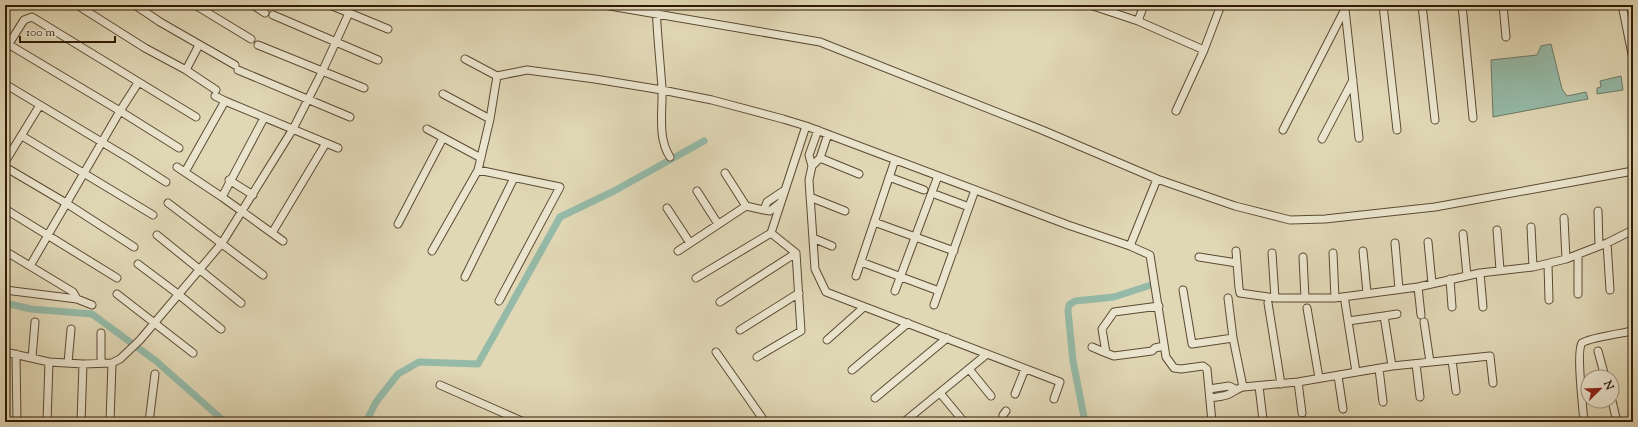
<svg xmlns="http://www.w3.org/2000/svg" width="1638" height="427" viewBox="0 0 1638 427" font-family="'Sorts Mill Goudy',serif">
  <rect width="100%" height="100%" fill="#e0d7b5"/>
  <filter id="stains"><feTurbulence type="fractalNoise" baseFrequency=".005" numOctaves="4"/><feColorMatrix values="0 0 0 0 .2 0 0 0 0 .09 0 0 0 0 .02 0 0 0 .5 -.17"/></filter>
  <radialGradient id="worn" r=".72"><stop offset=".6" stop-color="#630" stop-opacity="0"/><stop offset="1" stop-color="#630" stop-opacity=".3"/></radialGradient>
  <path fill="#95baa8" stroke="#6d7a67" d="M1551,44L1562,89L1567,96L1586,92L1588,99L1493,117L1491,60L1537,55L1541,46Z
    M1621,76L1623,90L1597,94V88L1601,87L1600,81Z"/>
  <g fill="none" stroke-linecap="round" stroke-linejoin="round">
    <path stroke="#95baa8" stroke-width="7" d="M5,303L31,309L92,314L156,361L225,422
      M366,422L376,402L398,374L419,362L478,364L560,217L614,191L704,141
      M1085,422L1073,361L1068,311L1069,305L1075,301L1114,297L1151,285"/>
    <g stroke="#5c4a32" stroke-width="9">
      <path id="minor" d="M77,5L145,48L186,70L216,90
        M135,5L160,22L235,65
        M195,5L251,39
        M253,5L265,13
        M330,5L388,29
        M604,5L820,42L1042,130L1157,179L1235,206L1290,220L1325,219L1435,207L1633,171
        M656,5C657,33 660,60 662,88C663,110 657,138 670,157
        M1090,5L1138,21L1204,50
        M1383,5L1397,130
        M1422,5L1435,120
        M1462,5L1473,118
        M1503,5L1506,37
        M1622,5L1633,59
        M1345,9L1359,138
        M273,15L378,60
        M1138,21L1144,5
        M8,44L120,111L179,148
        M258,45L364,88
        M5,50L24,20L32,17L196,117
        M465,59L497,76
        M186,70L199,45
        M238,70L350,117
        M5,84L130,159L166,182
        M443,94L490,119
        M215,96L225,101
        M1176,111L1204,50L1221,5
        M427,129L481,158
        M818,130L809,155L812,166L820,158L828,134
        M1283,130L1345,9
        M22,136L153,215
        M1322,139L1353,80
        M820,158L859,174
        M5,162L40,105
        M812,166L809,180L815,269L826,292L1060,382L1054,399
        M5,167L66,203L134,247
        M177,167L222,197L283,241
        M185,172L225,101L338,148
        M725,173L746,206
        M889,177L924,190
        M229,180L253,195
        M697,191L718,224
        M937,195L969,207
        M222,197L264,118
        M810,197L845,211
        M1633,200V202
        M168,203L263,275
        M780,203L770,211L764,210L767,202L785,190
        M667,208L690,243
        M5,209L117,278
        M1598,211L1599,246
        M1564,218L1566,259
        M874,222L954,251
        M398,224L443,138
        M1531,227L1533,267
        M1497,230L1500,270
        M272,233L326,143
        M1463,234L1467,276
        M157,235L241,303
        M813,238L832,246
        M1428,242L1432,283
        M1395,243L1399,289
        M1607,243L1610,290
        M1130,246L1157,179
        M5,251L73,292L77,299
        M432,251L478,170
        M678,251L746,206L764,210
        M1236,251L1239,288L1240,293L1275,298H1335L1418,287L1480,273L1533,267L1566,259L1607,243L1633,230
        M1363,251L1367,293
        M1272,253L1275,298
        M1333,253L1335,298
        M1578,256V294
        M1199,257L1237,263
        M1303,257L1305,298
        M861,262L939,291
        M138,264L178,294L221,329
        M1548,264L1549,300
        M30,266L120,111L138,83
        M1480,273L1483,307
        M856,276L895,160
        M465,277L514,178
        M696,278L771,233L806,126
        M1450,279L1452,307
        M1418,287L1421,315
        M5,290L77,299L92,305
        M1183,290L1192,344L1233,338L1243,387L1298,382L1392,366L1490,356L1493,383
        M895,291L938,176
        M117,294L193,353
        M1228,298L1233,338
        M499,301L560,187L478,170L490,119L497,76L527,70L595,79L662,90L712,100L783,119L806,126L1068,225L1130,246L1150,255L1166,357L1174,368L1181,369L1203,366L1207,369L1212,422
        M720,302L796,253
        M1345,302L1348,321
        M1268,303L1281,384
        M934,305L975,190
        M1159,306L1114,312L1102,329L1106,353L1114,356L1152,351L1155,348L1164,346
        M1307,308L1319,378
        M1384,316L1397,314
        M1424,322L1430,362
        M740,330L799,293
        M827,340L864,307
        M1092,347L1106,353
        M1598,351L1605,377
        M5,352L49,362L83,364L112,363
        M716,352L765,422
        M16,354L17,422
        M757,357L801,331L796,253L771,233
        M32,358L35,322
        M1452,360L1456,391
        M68,363L71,329
        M101,363V333
        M1416,364L1420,397
        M969,369L991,396
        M1379,369L1383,402
        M852,370L908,323
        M1356,372L1348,321L1384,316L1392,366
        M1338,376L1343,409
        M1298,382L1302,413
        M440,385L524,422
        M1259,386L1263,420
        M1209,389L1229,386L1235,389
        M940,393L964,422
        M1015,394L1025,369
        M875,398L947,338
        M1210,398C1216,397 1225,397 1231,393C1235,391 1237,389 1243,387
        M1612,401L1617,422
        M47,422L49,362
        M81,422L83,364
        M110,422L112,363L120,359L140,340L222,243L293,129L322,72L349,13
        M149,422L155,374
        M904,422L987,354
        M1002,422L1003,415L1006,411
        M1584,422C1583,409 1576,350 1582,343C1588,338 1623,333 1633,331
        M1625,422L1633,420"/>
    </g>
    <use href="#minor" stroke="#ebe5cf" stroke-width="7"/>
  </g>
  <rect width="1638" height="427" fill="none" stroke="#e0d7b5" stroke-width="20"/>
  <rect x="6" y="6" width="1626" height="415" fill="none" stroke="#301b06" stroke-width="2"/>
  <rect x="10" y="10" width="1618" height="407" fill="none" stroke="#301b06"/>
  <g transform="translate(1600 389) rotate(67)"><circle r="19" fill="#ebe5cf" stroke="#a0947f"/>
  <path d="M0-3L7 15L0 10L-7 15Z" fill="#8f2418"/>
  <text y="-6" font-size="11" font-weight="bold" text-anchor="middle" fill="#301b06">N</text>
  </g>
  <path d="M20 36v6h95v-6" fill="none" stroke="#301b06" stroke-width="2"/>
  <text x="26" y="36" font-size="12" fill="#301b06" stroke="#ebe5cf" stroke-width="3" paint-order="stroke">100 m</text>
  <rect width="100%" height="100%" filter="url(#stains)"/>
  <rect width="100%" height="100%" fill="url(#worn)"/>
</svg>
